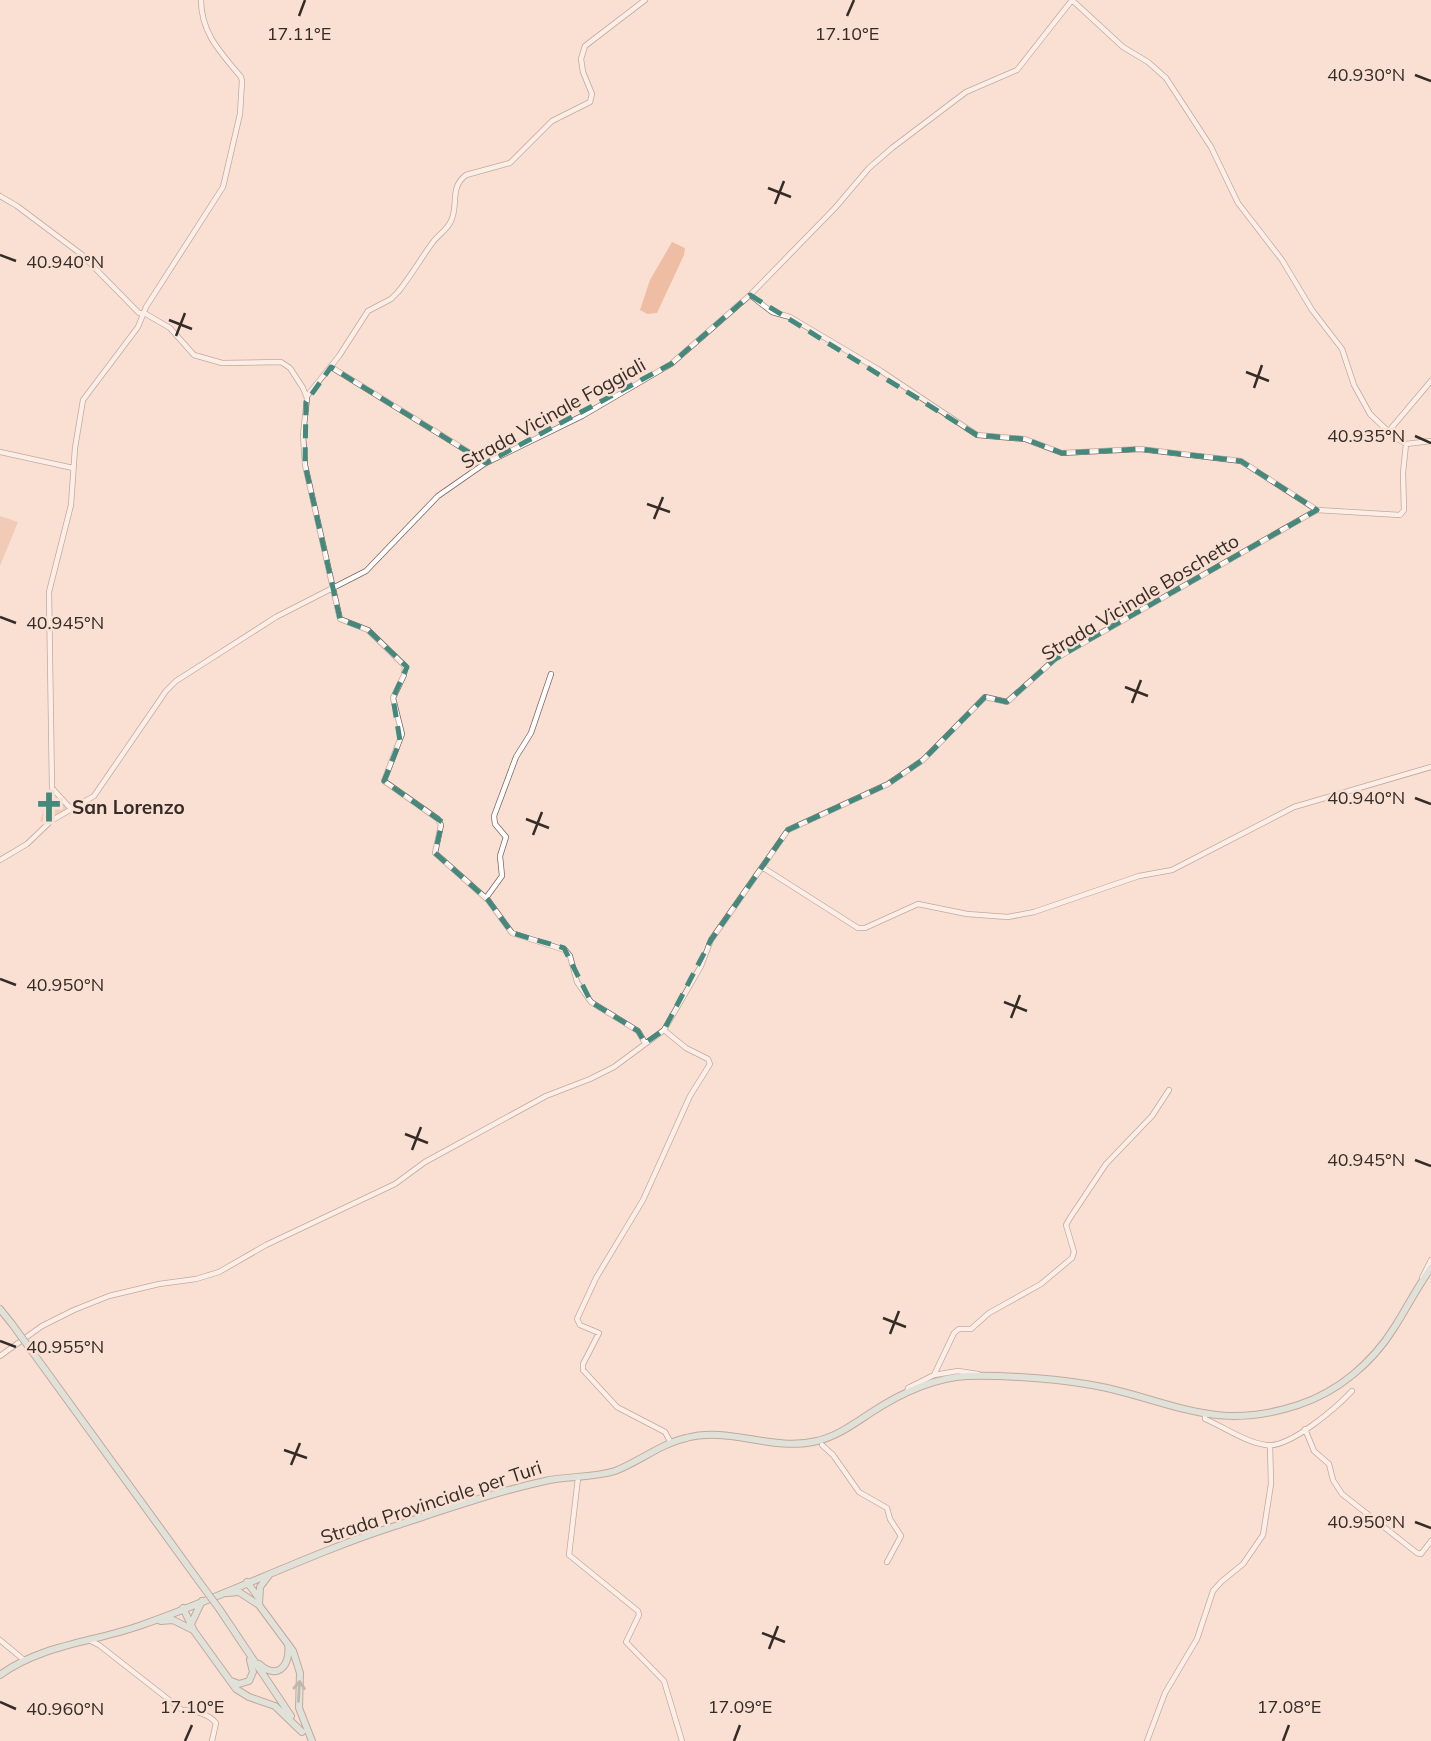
<svg xmlns="http://www.w3.org/2000/svg" width="1431" height="1741" viewBox="0 0 1431 1741" font-family="Mulish,sans-serif">
  <rect width="100%" height="100%" fill="#f9e0d3"/>
  <path fill="#e8b195" d="M0,516L18,522L0,566Z
    M49,792L66,805L67,809L46,823L40,821Z"/>
  <path fill="#e0936b" d="M672,242L685,248L684,255L657,313L647,314L640,310L650,280Z"/>
  <g fill="none" stroke-linecap="round" stroke-linejoin="round">
    <g stroke="#7d675d" stroke-width="6">
      <path id="street" d="M1072,0L1123,47L1148,62L1166,78L1211,147L1238,203L1282,260L1312,310L1342,349L1354,385L1370,414L1393,436L1406,444L1431,441
        M0,196L17,206L81,254L139,313L146,314L170,328L194,355L222,363L281,362L290,368L303,388L307,398L303,435L305,465L340,619L368,630L405,666L404,675L393,698L402,734L384,781L438,819L441,825L435,853L488,900L512,933L565,950L570,956L577,982L591,1002L638,1031L645,1043
        M750,295L772,312L790,317L881,371L977,435L1025,439L1062,453L1140,449L1241,461L1317,510L1400,515L1404,510L1403,473L1406,444
        M331,367L480,459L484,464
        M307,396L339,356L368,311L391,299L398,292C411,276 421,258 433,242C439,234 447,230 451,221C459,204 449,188 466,175L510,163L552,121L590,102L592,94L583,72L581,59L585,46L645,0
        M1388,432L1431,381
        M0,452L73,468
        M72,810L52,788L49,592L71,505L75,448L83,400L138,327L146,307L223,187L240,114L242,81L241,77C221,53 201,33 201,0
        M0,860L27,844L51,821L94,796L166,691L176,681L276,617L366,571L438,496L484,464L582,416L671,364L750,295L835,208L869,168L892,148L966,92L1017,70L1072,0
        M762,867L858,928H865L918,904L967,914L1008,917L1034,912L1139,876L1172,870L1294,807L1431,767
        M486,898L502,876L500,856L506,837L495,824L494,816L516,757L531,733L551,674
        M664,1030L686,1048L708,1059L710,1064L690,1096L643,1200L596,1278L577,1319L580,1325L599,1333L583,1364V1370L617,1407L665,1432L671,1443
        M1422,1278L1431,1260
        M0,1356L42,1326L74,1310L109,1296L159,1284L196,1279L219,1272L266,1245L395,1184L425,1162L546,1096L590,1079L614,1067L664,1030L701,966L711,940L788,830L888,784L923,760L985,697L1007,702L1055,659L1317,510
        M978,1374L958,1371L934,1375L954,1333L959,1329H971L989,1313L1041,1284L1072,1258L1074,1252L1066,1225L1070,1218L1106,1164L1152,1116L1169,1090
        M907,1392L908,1388L934,1375
        M1205,1415V1419C1224,1427 1245,1442 1266,1445C1289,1449 1337,1407 1352,1391
        M1305,1429L1314,1451L1329,1464L1333,1480L1342,1494L1417,1553L1421,1554L1431,1541
        M822,1445L833,1455L859,1492L887,1508L890,1519L901,1536L887,1562
        M578,1478L569,1555L638,1611L639,1615L626,1642L664,1681L682,1741
        M0,1640L24,1660
        M91,1641L99,1645L182,1710C194,1711 208,1713 216,1723L212,1741
        M1147,1741L1165,1693L1197,1639L1213,1591L1221,1582L1243,1564L1263,1535L1271,1484L1270,1445"/>
    </g>
    <g stroke="#7d675d" stroke-width="8">
      <path id="secondary" d="M0,1309L12,1324
        M31,1350L198,1580
        M247,1582L258,1597
        M227,1593L239,1592L259,1605L293,1651L300,1673L299,1708L312,1741
        M259,1605L260,1587L269,1575
        M183,1608L194,1631L236,1689L249,1697L275,1706L302,1732
        M220,1610L291,1716
        M161,1621L173,1620L193,1630
        M191,1624L202,1601
        M259,1664C278,1681 291,1665 288,1644
        M0,1675C41,1645 93,1642 139,1626C226,1596 308,1554 395,1526C444,1510 495,1492 545,1481C568,1476 592,1478 615,1471C639,1462 660,1444 686,1438C730,1426 772,1452 817,1441C838,1436 855,1423 872,1412C901,1393 933,1378 967,1376C1009,1375 1066,1379 1107,1388C1180,1405 1220,1431 1298,1405C1338,1392 1372,1363 1394,1328C1407,1308 1417,1287 1431,1268
        M231,1681L239,1684L249,1681L253,1672L250,1660"/>
    </g>
    <use href="#street" stroke="#fff" stroke-width="4.5"/>
    <use href="#secondary" stroke="#c0e5e0" stroke-width="6"/>
    <g stroke="#7d675d" stroke-width="8" stroke-linecap="butt">
      <path id="secondary-bridge" d="M12,1324L31,1350
        M198,1580L220,1610"/>
    </g>
    <use href="#secondary-bridge" stroke="#c0e5e0" stroke-width="6"/>
  </g>
  <defs><path id="oneway-shaft" d="M-6 0H5M1.5-3L5.5 0L1.5 3" fill="none" stroke-width="1.6" stroke-linecap="round" stroke-linejoin="round" transform="scale(1.75)"/></defs>
  <use stroke="#7a8884" href="#oneway-shaft" transform="translate(299 1691) rotate(-87)"/>
  <path d="M0 0H1431V1741H0ZM750,295L977,435L1025,439L1062,453L1140,449L1241,461L1317,510L1055,659L1007,702L985,697L923,760L888,784L788,830L711,940L664,1030L645,1043L638,1031L591,1002L564,948L512,933L488,900L435,853L442,822L384,781L400,741L393,698L407,667L368,630L340,619L305,465L306,402L331,367L486,463L671,364Z" fill="#f9e0d3" fill-opacity=".55" fill-rule="evenodd"/>
  <path fill="none" stroke="#45897d" stroke-width="5" stroke-dasharray="14 9" stroke-linejoin="round" d="M750,295L977,435L1025,439L1062,453L1140,449L1241,461L1317,510L1055,659L1007,702L985,697L923,760L888,784L788,830L711,940L664,1030L645,1043L638,1031L591,1002L564,948L512,933L488,900L435,853L442,822L384,781L400,741L393,698L407,667L368,630L340,619L305,465L306,402L331,367L486,463L671,364Z"/>
  <path fill="none" stroke="#352b27" stroke-width="2.5" d="M299,16L305,0M847,16L854,0M1415,75L1431,81M768,188L791,197M775,204L784,181M0,255L16,261M169,320L192,329M176,336L185,313M1246,372L1269,381M1254,388L1262,365M1415,436L1431,443M647,504L670,512M654,519L663,497M0,617L16,623M1125,687L1148,696M1132,703L1141,680M1415,798L1431,804M526,819L549,828M533,835L542,812M0,979L16,985M1004,1002L1027,1011M1011,1018L1020,995M405,1134L428,1143M412,1150L421,1127M1415,1160L1431,1166M883,1318L906,1327M890,1334L899,1311M0,1341L16,1347M284,1450L307,1458M291,1465L300,1443M1415,1522L1431,1528M762,1633L785,1642M769,1649L778,1626M0,1702L16,1709M185,1741L192,1725M734,1741L740,1725M1283,1741L1289,1725"/>
  <defs>
    <g id="church-bare" transform="scale(2.415)"><path d="M-1.2-6h2.4v3.5h3.3v2.4h-3.3V6h-2.4V-.1h-3.3v-2.4h3.3Z" fill="#45897d" stroke="#f9e0d3" stroke-width="2.5" paint-order="stroke"/></g>
  </defs>
  <g fill-rule="evenodd">
    <use href="#church-bare" x="49" y="807"/>
  </g>
  <g text-anchor="middle" stroke-width="5" stroke-linejoin="round" paint-order="stroke">
    <g font-size="19" fill="#352b27" stroke="#f9e0d3">
      <text transform="translate(553 413) rotate(-29)" y="7">Strada Vicinale Foggiali</text>
      <text transform="translate(1140 597) rotate(-31)" y="7">Strada Vicinale Boschetto</text>
      <text transform="translate(431 1502) rotate(-18)" y="7">Strada Provinciale per Turi</text>
    </g>
    <g font-size="19" font-weight="bold" fill="#352b27" stroke="#f9e0d3" text-anchor="start">
      <text x="72" y="814">San Lorenzo</text>
    </g>
  </g>
  <g font-size="18" text-anchor="middle" fill="#352b27" stroke="#f9e0d3" stroke-width="5" stroke-linejoin="round" paint-order="stroke">
    <text x="299" y="40">17.11°E</text>
    <text x="847" y="40">17.10°E</text>
    <text x="1366" y="81">40.930°N</text>
    <text x="65" y="268">40.940°N</text>
    <text x="1366" y="442">40.935°N</text>
    <text x="65" y="629">40.945°N</text>
    <text x="1366" y="804">40.940°N</text>
    <text x="65" y="991">40.950°N</text>
    <text x="1366" y="1166">40.945°N</text>
    <text x="65" y="1353">40.955°N</text>
    <text x="1366" y="1528">40.950°N</text>
    <text x="192" y="1713">17.10°E</text>
    <text x="740" y="1713">17.09°E</text>
    <text x="1289" y="1713">17.08°E</text>
    <text x="65" y="1715">40.960°N</text>
  </g>
</svg>
